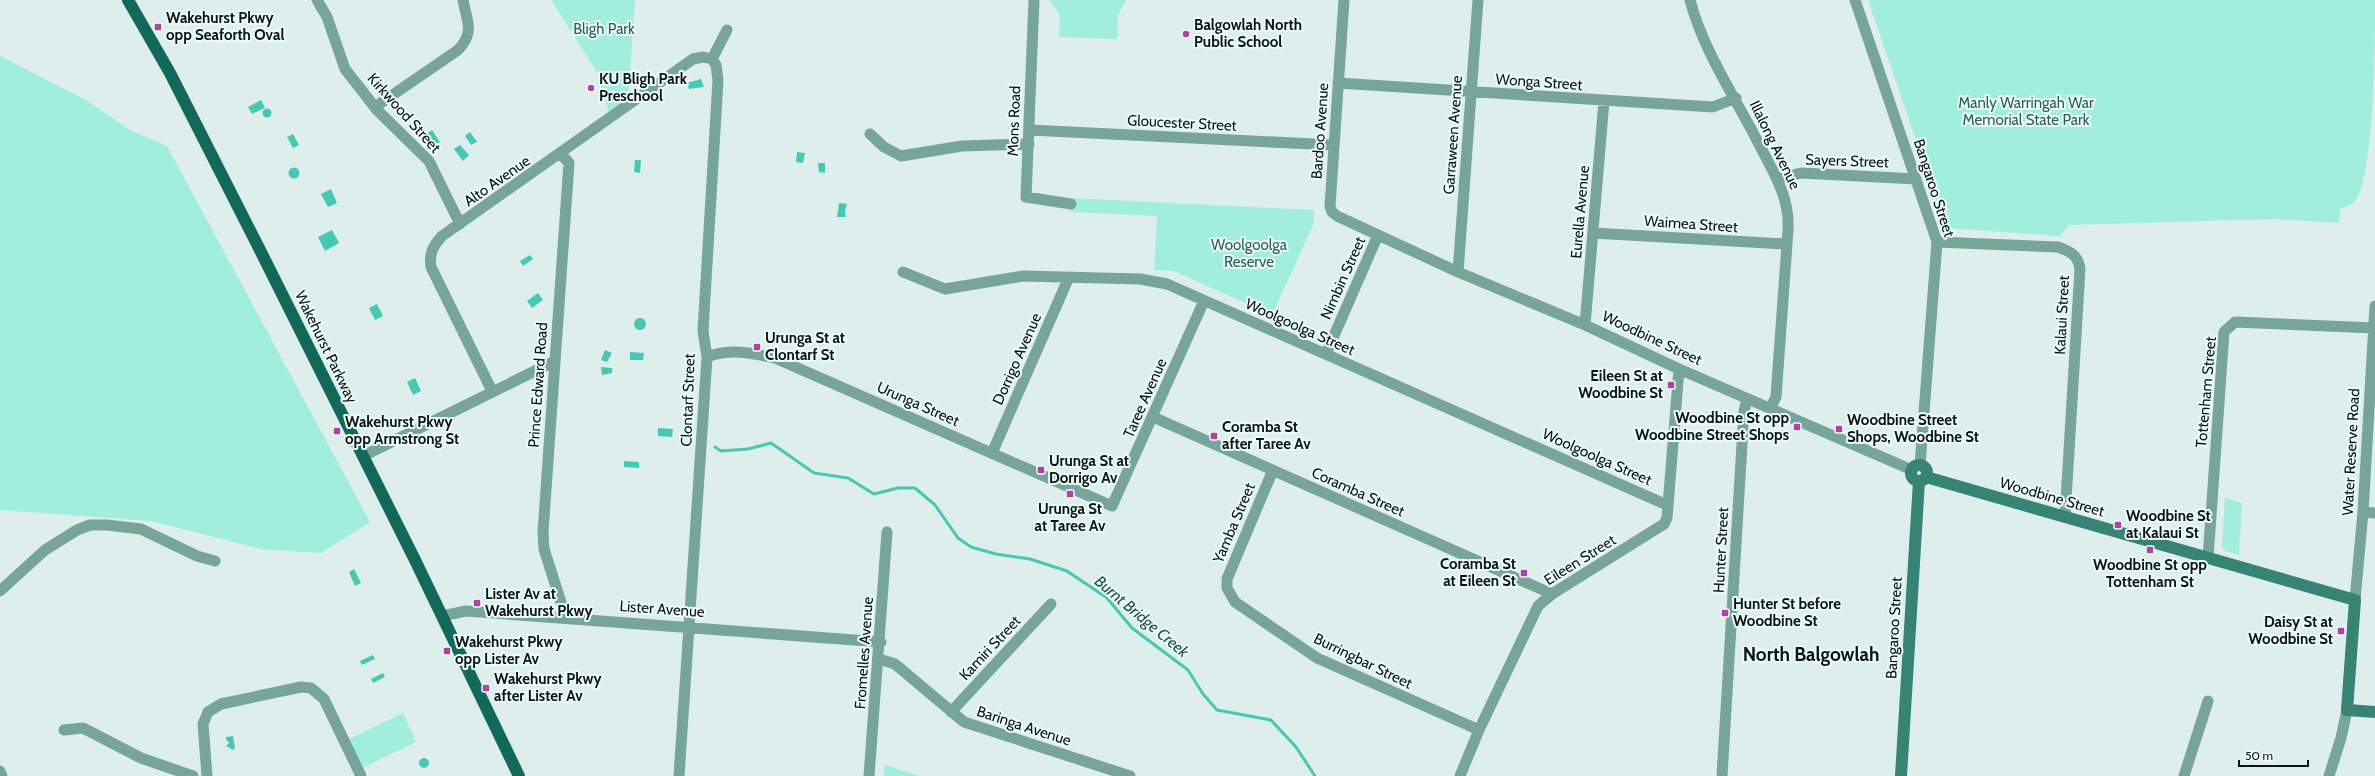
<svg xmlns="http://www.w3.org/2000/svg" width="2375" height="776" viewBox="0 0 2375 776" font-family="Cabin,sans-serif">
  <rect width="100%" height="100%" fill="#deeeea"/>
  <path fill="#a1eedf" d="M551,0H635L628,100L609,113L597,72Z
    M1050,0H1126L1118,15L1117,39L1059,37L1060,16Z
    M1868,0H2375C2375,35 2375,180 2354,202C2351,205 2344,207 2340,209L2339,223L2274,219L2069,225L2060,236L1946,228Z
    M0,56L86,100L130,130L167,146L370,522L321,553L261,549L151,521L0,510Z
    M1070,198L1314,210V223L1272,315L1174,271L1154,270L1157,216L1070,212Z
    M2225,498L2242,503L2239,555L2225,551L2222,547Z
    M403,713L416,742L358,770L345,741Z
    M885,765L920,776H884Z"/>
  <path fill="#48c8b4" d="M701,79L704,87L689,89L687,83Z
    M261,100L265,108L252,114L248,107Z
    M262.5 113a4.5 4.5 0 1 1 9 0a4.5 4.5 0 1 1-9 0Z
    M432,130L440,142L434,146L426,134Z
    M470,132L477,142L471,145L465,136Z
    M293,134L299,145L293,148L287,137Z
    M460,145L469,155L463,161L454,149Z
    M797,152L805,153L803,163L796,162Z
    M635,160H641L640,173L634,172Z
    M818,163H825V173L819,172Z
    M288.5 173a5.5 5.5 0 1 1 11 0a5.5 5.5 0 1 1-11 0Z
    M331,189L337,203L328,207L321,194Z
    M839,203L847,204L845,211L846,217H837Z
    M332,230L339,243L325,251L318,237Z
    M530,255L533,259L523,266L520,261Z
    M538,293L543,300L532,308L527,301Z
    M377,304L383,316L375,320L369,308Z
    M634 324a6 6 0 1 1 12 0a6 6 0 1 1-12 0Z
    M605,350L612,353L607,362L601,360Z
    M630,352L644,353L643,360H630Z
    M601,367L612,368V373L602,375Z
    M415,378L421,391L413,395L407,382Z
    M658,428L673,429L672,437L658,436Z
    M624,461L639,462V468L624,467Z
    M354,569L361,583L355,586L349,572Z
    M373,655L375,659L362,665L360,661Z
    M383,673L385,677L373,683L371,679Z
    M233,736L235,748L233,750L226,746L229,743L226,739V737Z
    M419 763a5 5 0 1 1 10 0a5 5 0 1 1-10 0Z"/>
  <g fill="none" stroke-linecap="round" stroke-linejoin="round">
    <path stroke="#48c8b4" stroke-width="3" d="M715,447L721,451L748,449L771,443L814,473L848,478L874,494L898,488H915L935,505L958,538L971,547L996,554L1030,559L1067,571L1107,598L1132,628L1188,670L1203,694L1217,710L1271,720L1296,747L1315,776"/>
    <path stroke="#77a59c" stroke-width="11" d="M317,0L327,17L345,69L377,110L429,161L460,224
      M1034,0L1026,197L1071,204
      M1344,0L1330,206L1332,212L1337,216L1458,272L1585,325L1679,369L1912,470
      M1690,0C1703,51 1737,100 1761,148C1775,175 1790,199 1788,230L1776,397L1771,407
      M1855,0L1937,242L1920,465
      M712,59L727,30
      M1338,83L1713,107L1736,98
      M375,107L458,50C475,32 467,22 463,0
      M1030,130L1333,145
      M870,134L884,147L901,156L962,146L1029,144
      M561,154L569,163L543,532L544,549L566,618
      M1777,179L1801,173L1916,179
      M1593,233L1786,244
      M1937,242L2058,247C2071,252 2078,255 2080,269L2065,517
      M903,272L945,289L1023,276L1140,279L1167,284L1667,505
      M1458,272L1478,0
      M1585,325L1604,101
      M1326,354L1378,235
      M707,357C730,348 752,353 775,358L1112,506L1204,301
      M492,391L431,267C429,253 433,246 442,236L693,59L703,57L712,59
      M1153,417L1552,594
      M992,453L1069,277
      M363,456L555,361
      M1273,470L1227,579V588L1235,602L1317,658L1479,730
      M2363,512L2375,513
      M2208,558L2224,332L2235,322L2374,328
      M0,591L45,550L77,530L90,525H107L141,529L197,556L215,561
      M2355,600L2363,512L2375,306
      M442,616L466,611L881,642
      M879,659L895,664L964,722L1130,776
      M951,712L1051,604
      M64,730L83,728L141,758L193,776
      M0,771L2,776
      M207,776L203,724L208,712L221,704L301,687L311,688L324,699L361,776
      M679,776L707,357L703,331L718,80L716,65L712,59
      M869,776L887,532
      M1460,776L1479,730L1538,606L1552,594L1664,524L1667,518L1679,369
      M1722,776L1744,411L1747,399
      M2184,776L2208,701
      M2329,776L2341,738L2347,710"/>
    <path stroke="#378477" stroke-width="12" d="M1911 473a8 8 0 1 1 16 0a8 8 0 1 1-16 0Z
      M1926,477L2355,600L2347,710L2375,712
      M1901,776L1919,481"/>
    <path stroke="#13685c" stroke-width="12" d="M128,0L170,73L261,252L415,560L519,776"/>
  </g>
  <g fill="#ad43a4" stroke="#ebfbf8" stroke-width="1.5">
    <rect x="154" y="23" width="8" height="8" rx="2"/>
    <circle cx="1186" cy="34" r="4"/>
    <circle cx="591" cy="88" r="4"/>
    <rect x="753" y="343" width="8" height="8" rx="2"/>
    <rect x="1667" y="381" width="8" height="8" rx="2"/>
    <rect x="1793" y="423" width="8" height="8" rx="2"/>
    <rect x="1835" y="425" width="8" height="8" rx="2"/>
    <rect x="333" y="427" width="8" height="8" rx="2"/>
    <rect x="1210" y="432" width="8" height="8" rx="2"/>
    <rect x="1037" y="466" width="8" height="8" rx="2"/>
    <rect x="1066" y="490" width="8" height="8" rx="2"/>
    <rect x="2114" y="521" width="8" height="8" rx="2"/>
    <rect x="2146" y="546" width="8" height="8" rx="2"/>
    <rect x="1520" y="569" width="8" height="8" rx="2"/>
    <rect x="473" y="599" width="8" height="8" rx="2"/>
    <rect x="1721" y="609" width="8" height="8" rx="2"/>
    <rect x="2337" y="627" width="8" height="8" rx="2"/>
    <rect x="443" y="647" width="8" height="8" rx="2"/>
    <rect x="482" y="684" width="8" height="8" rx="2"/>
  </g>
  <g text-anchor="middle" stroke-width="4" stroke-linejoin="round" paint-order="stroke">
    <g font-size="15" font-weight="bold" fill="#0e1413" stroke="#ebfbf8" text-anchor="start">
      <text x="166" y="23">Wakehurst Pkwy<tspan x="166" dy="17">opp Seaforth Oval</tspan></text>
      <text x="1194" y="30">Balgowlah North<tspan x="1194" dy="17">Public School</tspan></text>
      <text x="599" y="84">KU Bligh Park<tspan x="599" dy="17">Preschool</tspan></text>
      <text x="765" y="343">Urunga St at<tspan x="765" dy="17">Clontarf St</tspan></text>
      <text x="1663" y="381" text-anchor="end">Eileen St at<tspan x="1663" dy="17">Woodbine St</tspan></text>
      <text x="1789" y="423" text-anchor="end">Woodbine St opp<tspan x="1789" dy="17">Woodbine Street Shops</tspan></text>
      <text x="1847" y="425">Woodbine Street<tspan x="1847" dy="17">Shops, Woodbine St</tspan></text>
      <text x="345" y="427">Wakehurst Pkwy<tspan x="345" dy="17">opp Armstrong St</tspan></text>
      <text x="1222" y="432">Coramba St<tspan x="1222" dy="17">after Taree Av</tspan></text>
      <text x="1049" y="466">Urunga St at<tspan x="1049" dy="17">Dorrigo Av</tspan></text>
      <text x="1070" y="514" text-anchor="middle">Urunga St<tspan x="1070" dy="17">at Taree Av</tspan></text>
      <text x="2126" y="521">Woodbine St<tspan x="2126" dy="17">at Kalaui St</tspan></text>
      <text x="1516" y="569" text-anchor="end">Coramba St<tspan x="1516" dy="17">at Eileen St</tspan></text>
      <text x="2150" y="570" text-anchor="middle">Woodbine St opp<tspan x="2150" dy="17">Tottenham St</tspan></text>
      <text x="485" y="599">Lister Av at<tspan x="485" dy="17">Wakehurst Pkwy</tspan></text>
      <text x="1733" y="609">Hunter St before<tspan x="1733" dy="17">Woodbine St</tspan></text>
      <text x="2333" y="627" text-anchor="end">Daisy St at<tspan x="2333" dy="17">Woodbine St</tspan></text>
      <text x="455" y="647">Wakehurst Pkwy<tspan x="455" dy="17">opp Lister Av</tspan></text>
      <text x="494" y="684">Wakehurst Pkwy<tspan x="494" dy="17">after Lister Av</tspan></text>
    </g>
    <g font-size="15" fill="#2c6057" stroke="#ebfbf8">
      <text x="604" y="34">Bligh Park</text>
      <text x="2026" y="108">Manly Warringah War<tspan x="2026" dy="17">Memorial State Park</tspan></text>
      <text x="1249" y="250">Woolgoolga<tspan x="1249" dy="17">Reserve</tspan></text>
    </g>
    <g font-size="15" fill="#0e1413" stroke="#ebfbf8">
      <text transform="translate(1539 82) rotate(4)" y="5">Wonga Street</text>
      <text transform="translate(404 113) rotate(48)" y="5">Kirkwood Street</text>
      <text transform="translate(1014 121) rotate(-88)" y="5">Mons Road</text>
      <text transform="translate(1182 123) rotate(3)" y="5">Gloucester Street</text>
      <text transform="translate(1320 131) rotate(-86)" y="5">Bardoo Avenue</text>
      <text transform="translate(1453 135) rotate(-86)" y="5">Garraween Avenue</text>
      <text transform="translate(1775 145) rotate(64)" y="5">Illalong Avenue</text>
      <text transform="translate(1847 161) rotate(2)" y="5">Sayers Street</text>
      <text transform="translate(497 181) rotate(-35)" y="5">Alto Avenue</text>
      <text transform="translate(1934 188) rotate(72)" y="5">Bangaroo Street</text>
      <text transform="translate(1580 212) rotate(-85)" y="5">Eurella Avenue</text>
      <text transform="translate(1691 224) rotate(4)" y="5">Waimea Street</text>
      <text transform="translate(1343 278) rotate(-66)" y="5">Nimbin Street</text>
      <text transform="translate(2062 315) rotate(-87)" y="5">Kalaui Street</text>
      <text transform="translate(1300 327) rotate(24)" y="5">Woolgoolga Street</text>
      <text transform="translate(1652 338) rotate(25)" y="5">Woodbine Street</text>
      <text transform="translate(326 347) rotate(64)" y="5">Wakehurst Parkway</text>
      <text transform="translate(1017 359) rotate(-66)" y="5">Dorrigo Avenue</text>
      <text transform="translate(538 385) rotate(-86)" y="5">Prince Edward Road</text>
      <text transform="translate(2206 392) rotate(-85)" y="5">Tottenham Street</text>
      <text transform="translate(1145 398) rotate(-66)" y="5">Taree Avenue</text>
      <text transform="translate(688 400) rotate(-88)" y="5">Clontarf Street</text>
      <text transform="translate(918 404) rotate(24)" y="5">Urunga Street</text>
      <text transform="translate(2351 452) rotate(-87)" y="5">Water Reserve Road</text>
      <text transform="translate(1597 457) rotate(24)" y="5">Woolgoolga Street</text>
      <text transform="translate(1358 492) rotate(24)" y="5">Coramba Street</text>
      <text transform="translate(2052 497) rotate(16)" y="5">Woodbine Street</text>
      <text transform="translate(1234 523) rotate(-67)" y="5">Yamba Street</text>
      <text transform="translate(1721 550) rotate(-87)" y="5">Hunter Street</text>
      <text transform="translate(1580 560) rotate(-32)" y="5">Eileen Street</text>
      <text transform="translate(662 609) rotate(4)" y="5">Lister Avenue</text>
      <text transform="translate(1894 628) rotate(-87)" y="5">Bangaroo Street</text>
      <text transform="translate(990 648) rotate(-47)" y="5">Kamiri Street</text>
      <text transform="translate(864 653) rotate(-86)" y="5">Fromelles Avenue</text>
      <text transform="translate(1363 661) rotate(26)" y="5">Burringbar Street</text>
      <text transform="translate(1024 726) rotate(18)" y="5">Baringa Avenue</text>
    </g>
    <g font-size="16" font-style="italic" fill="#1e534a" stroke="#ebfbf8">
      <text transform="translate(1142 616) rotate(40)" y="6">Burnt Bridge Creek</text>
    </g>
    <g font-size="19" font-weight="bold" fill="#0e1413" stroke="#ebfbf8">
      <text x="1811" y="661">North Balgowlah</text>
    </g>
  </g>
  <path d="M2239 760v6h69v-6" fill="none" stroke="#0e1413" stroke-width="2"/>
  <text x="2245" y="760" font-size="12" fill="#0e1413" stroke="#ebfbf8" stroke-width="3" paint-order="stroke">50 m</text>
</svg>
